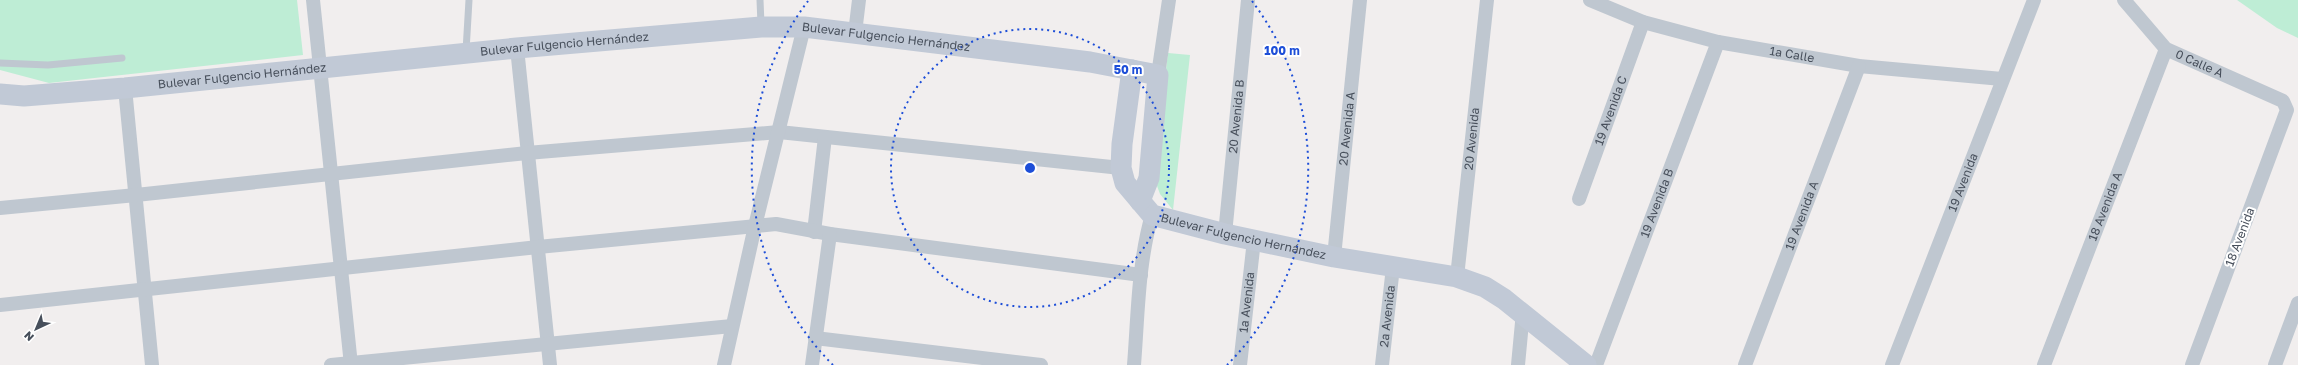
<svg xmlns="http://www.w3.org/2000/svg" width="2298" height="365" viewBox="0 0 2298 365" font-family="'Golos Text',sans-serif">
  <rect width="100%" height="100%" fill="#f1eeee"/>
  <path fill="#beedd5" d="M0,0H297L303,55L49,83L0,70Z
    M2237,0H2298V38L2277,28Z
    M1168,53L1190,55L1173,210L1160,194L1153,175Z"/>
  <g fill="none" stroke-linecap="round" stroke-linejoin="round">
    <path stroke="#bfc7d0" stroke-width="7" d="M760,0L761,24
      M466,51L469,0
      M0,63L48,65L122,58"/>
    <g stroke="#bfc7d0" stroke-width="14">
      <path d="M313,0L351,365"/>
      <path id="s1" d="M1590,0L1643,22L1718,42L1859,66L2002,79"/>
      <path id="s2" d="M2124,0L2166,49L2283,101L2287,110L2192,365"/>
      <path d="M855,33L859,0"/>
      <path d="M517,48L550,365"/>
      <path d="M1158,75L1169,0"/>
      <path d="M125,88L152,365"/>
      <path id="s3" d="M1579,199L1643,22"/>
      <path d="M0,208L136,195L527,153L779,132L1121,168"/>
      <path d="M814,232L825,137"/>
      <path id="s4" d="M1225,234L1248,0"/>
      <path id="s5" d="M1334,257L1360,0"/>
      <path id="s6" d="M1457,277L1487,0"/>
      <path d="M0,305L538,247L776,224L830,234L1141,275"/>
      <path d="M815,338L1041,365"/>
      <path d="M331,365L732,326"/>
      <path d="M724,365L755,226L804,27"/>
      <path d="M812,365L830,234"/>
      <path d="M1134,365C1138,315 1138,263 1152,215"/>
      <path id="s7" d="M1240,365L1254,240"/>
      <path id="s8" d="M1382,365L1393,267"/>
      <path d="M1518,365L1523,312"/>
      <path id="s9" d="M1596,365L1718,42"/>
      <path id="s10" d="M1745,365L1859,66"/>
      <path id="s11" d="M1892,365L2034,0"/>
      <path id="s12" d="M2044,365L2166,49"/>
      <path d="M2275,365L2298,303"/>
    </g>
    <g stroke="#c1c9d6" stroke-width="21">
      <path id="s13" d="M1132,70L1122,144L1121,168L1125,183L1152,215L1225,234L1334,257L1457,277L1485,287L1504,299L1586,365"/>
      <path id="s14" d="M0,94L24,96L125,88L517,48L761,27H804L1090,62L1158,75L1149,178L1140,201"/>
    </g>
  </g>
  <g fill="none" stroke="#1d4ed8" stroke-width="2" stroke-dasharray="2 4">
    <circle cx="1030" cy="168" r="139"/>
    <path d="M833 365A278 278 0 0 1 808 1M1252 1A278 278 0 0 1 1227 365"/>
  </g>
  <g text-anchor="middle" stroke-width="4" stroke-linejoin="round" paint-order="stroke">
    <g font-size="12" fill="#474f5b" stroke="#fff">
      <text dy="4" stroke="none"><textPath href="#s14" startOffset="890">Bulevar Fulgencio Hernández</textPath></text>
      <text dy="4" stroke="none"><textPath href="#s14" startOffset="567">Bulevar Fulgencio Hernández</textPath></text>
      <text dy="4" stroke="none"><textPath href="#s1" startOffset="210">1a Calle</textPath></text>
      <text dy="4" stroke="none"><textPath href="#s2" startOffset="101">0 Calle A</textPath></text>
      <text dy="4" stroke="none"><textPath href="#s14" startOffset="243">Bulevar Fulgencio Hernández</textPath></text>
      <text dy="4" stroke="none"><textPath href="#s3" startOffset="94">19 Avenida C</textPath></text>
      <text dy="4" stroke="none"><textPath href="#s4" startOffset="118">20 Avenida B</textPath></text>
      <text dy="4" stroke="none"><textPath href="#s5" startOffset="129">20 Avenida A</textPath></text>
      <text dy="4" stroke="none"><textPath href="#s6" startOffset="139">20 Avenida</textPath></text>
      <text dy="4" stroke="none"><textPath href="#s11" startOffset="196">19 Avenida</textPath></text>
      <text dy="4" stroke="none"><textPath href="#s9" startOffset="173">19 Avenida B</textPath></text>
      <text dy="4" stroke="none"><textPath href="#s12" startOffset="170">18 Avenida A</textPath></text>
      <text dy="4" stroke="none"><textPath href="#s10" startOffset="160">19 Avenida A</textPath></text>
      <text dy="4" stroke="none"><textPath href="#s13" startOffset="250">Bulevar Fulgencio Hernández</textPath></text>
      <text transform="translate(2240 237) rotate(-69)" y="4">18 Avenida</text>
      <text dy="4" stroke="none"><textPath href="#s7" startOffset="63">1a Avenida</textPath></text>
      <text dy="4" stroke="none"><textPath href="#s8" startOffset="49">2a Avenida</textPath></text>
    </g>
  </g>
  <circle cx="1030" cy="168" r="6" fill="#1d4ed8" stroke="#fff" stroke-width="2"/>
  <g font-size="12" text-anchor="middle" font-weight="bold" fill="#1d4ed8" stroke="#fff" stroke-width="4" stroke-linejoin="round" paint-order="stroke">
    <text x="1282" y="55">100 m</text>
    <text x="1128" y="74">50 m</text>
  </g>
  <g transform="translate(36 329) rotate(224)" stroke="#ffffff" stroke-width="3" paint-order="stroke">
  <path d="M0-3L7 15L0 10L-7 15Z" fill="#474f5b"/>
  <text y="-6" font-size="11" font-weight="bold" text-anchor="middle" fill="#474f5b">N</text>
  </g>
</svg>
